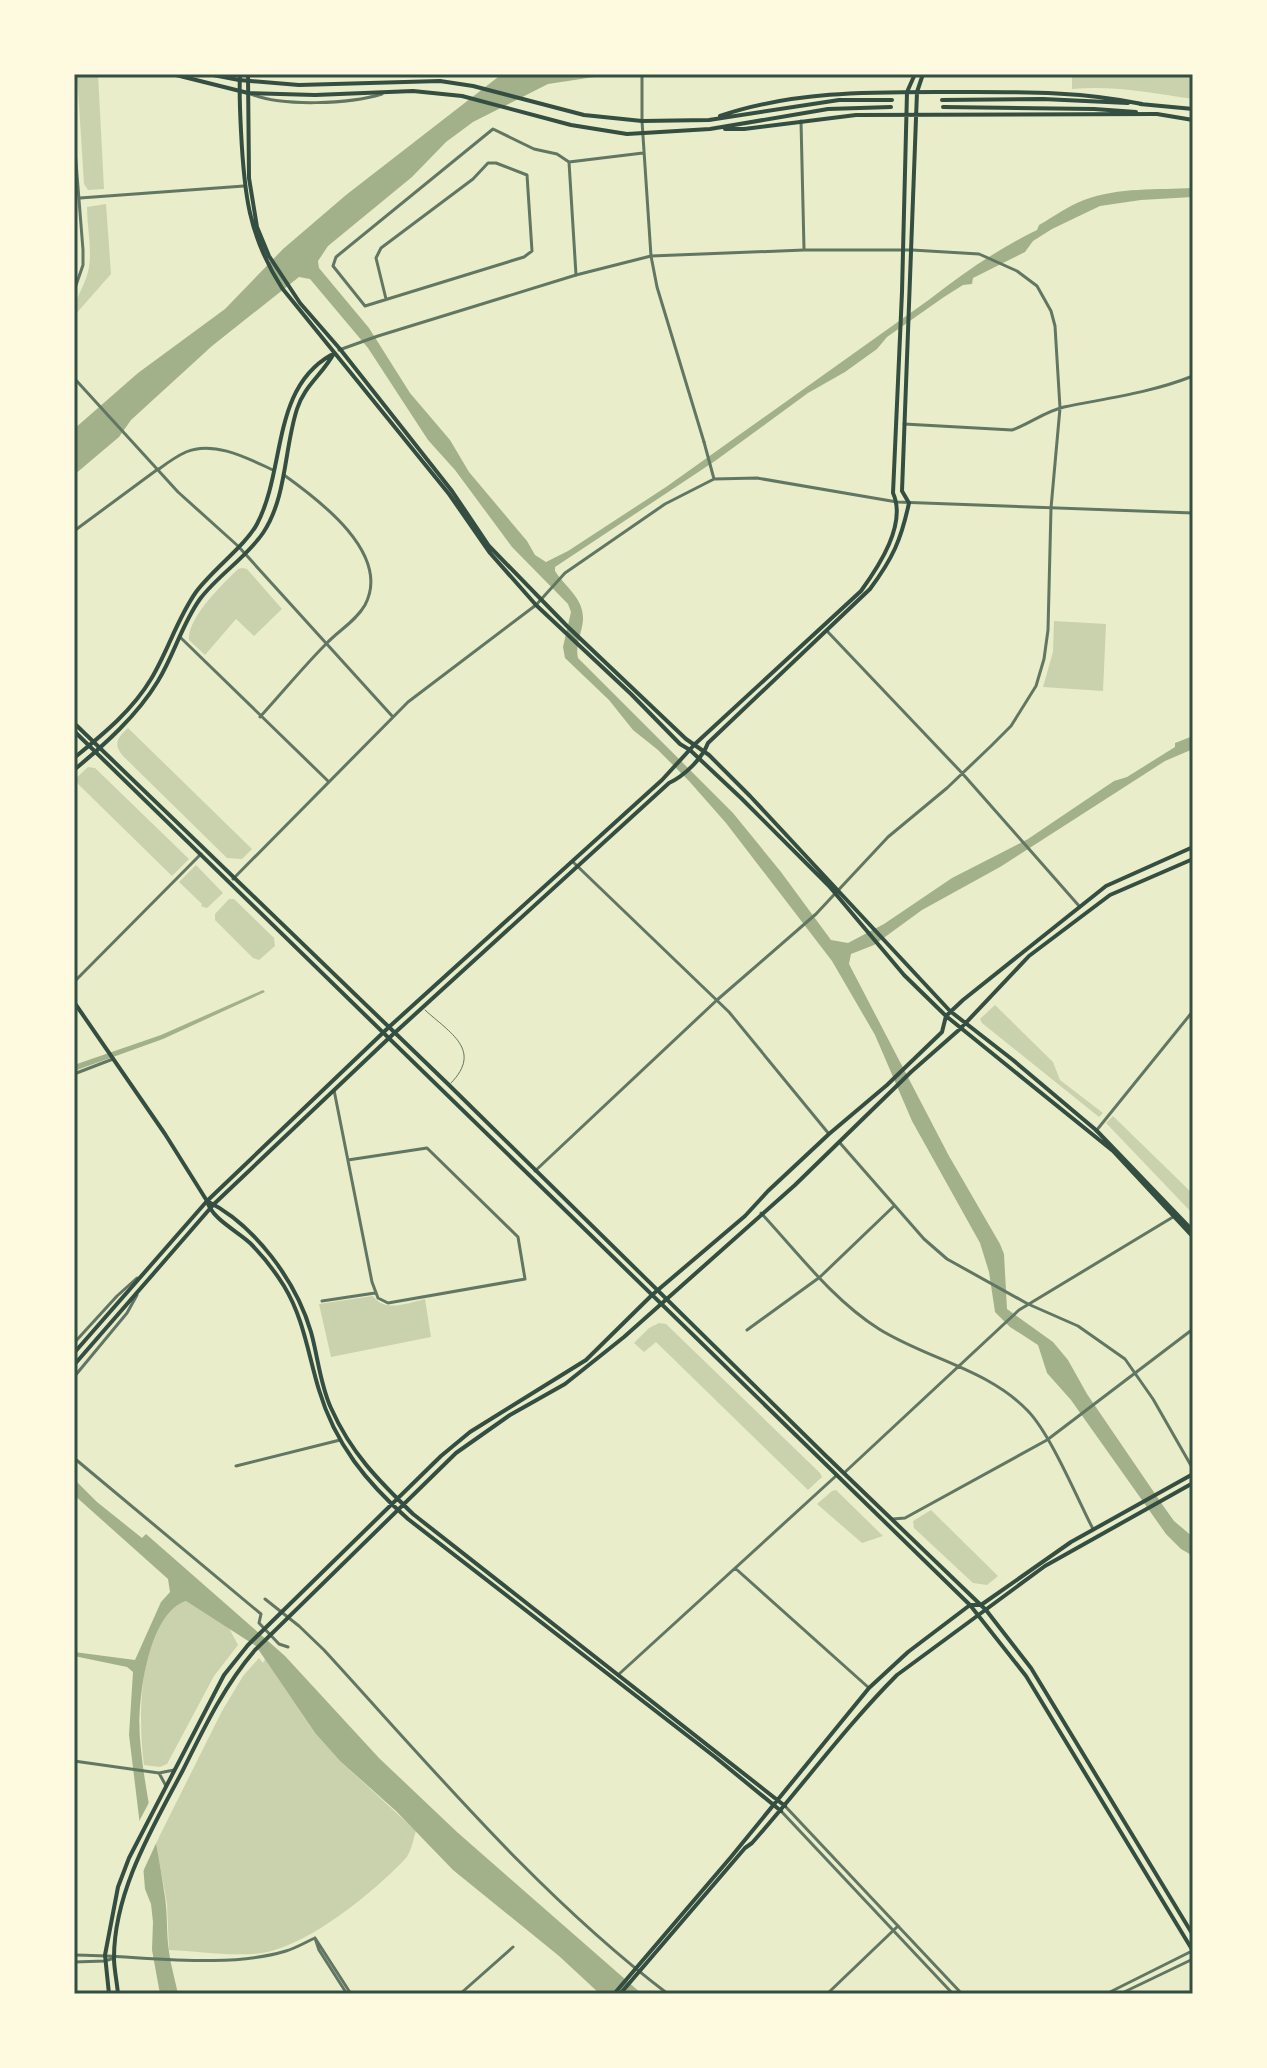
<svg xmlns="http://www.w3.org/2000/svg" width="1267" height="2068" viewBox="0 0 1267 2068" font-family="Arial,sans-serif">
  <rect width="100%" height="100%" fill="#e9edc9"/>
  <path fill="#cad2ad" d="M77,74H98L104,189L88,190L84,184Z
    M1072,74H1193V99C1154,93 1112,85 1072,89Z
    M106,204L111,274L74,316C74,297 86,286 89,267C92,248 87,227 87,207Z
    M242,568L247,569L282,609L254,636L236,619L205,655L189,640C187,618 223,584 238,569Z
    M1054,621L1106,624L1103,691L1043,687L1053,652Z
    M128,728L252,849L242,859L227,858L123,756C113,744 117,738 128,728Z
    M88,767L95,768L189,859L172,876L74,780Z
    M196,865L223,893L207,908L201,906L202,904L179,882Z
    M229,899H234L274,938L275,946L259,960L253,958L215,920V914Z
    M995,1005L1053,1062L1060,1080L1103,1113L1099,1117L982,1023L980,1019Z
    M1113,1116L1193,1194V1214L1106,1123Z
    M373,1296C385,1313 408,1303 425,1299L431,1337L331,1357L319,1304Z
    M659,1323L666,1324L820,1473L822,1477L808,1490L656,1342L644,1352L634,1343L649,1328Z
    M836,1490L883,1536L862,1543L817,1504L832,1491Z
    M931,1510L998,1576L987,1585L973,1583L914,1528L913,1521Z
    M186,1601L229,1628L238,1645L214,1676L167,1764L160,1767L144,1765C138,1725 137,1616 186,1601Z
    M259,1658L263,1663L265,1659L314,1732L340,1761L416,1831C413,1840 411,1853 405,1859C374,1892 308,1946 262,1953C230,1957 200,1951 169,1950L167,1904L156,1843L222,1711L243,1676Z"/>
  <path fill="#a3b18a" d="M502,74H614L548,84L473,122L446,142L412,177L328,246L318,261L319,268L369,328L410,393L450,440L469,472L527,541L535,555L546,562L568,551L666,487L930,299C963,273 998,249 1037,230L1039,225C1053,217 1068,206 1084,200C1119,187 1157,190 1193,188V197L1141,200L1100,206L1052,229L1033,241L1025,252L973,278L972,284L963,285L944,297L887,337L877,349L845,372L808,393L715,461L555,567V571C565,587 584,598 583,620C582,633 575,645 578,658L733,813L781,872L831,940L848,943L884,924L952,878L1028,839L1114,781L1127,777L1175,747V743L1193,736V749L1165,761L1000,867L922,910L874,945L851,954L849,964L949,1156L1000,1244L1004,1254L1007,1309L1053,1342L1068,1360L1087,1394L1164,1507L1174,1521L1193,1537V1556L1181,1549L1166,1534L1071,1400L1047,1373L1038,1345L1010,1327L995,1312L989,1272L980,1243L912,1121L875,1035L832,961L726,823L689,781L658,750L633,730L609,700L565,658L563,647L571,612L568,604L512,547L455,470L428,440L368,348L310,279L299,277L212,346L131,420L119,437L74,475V429L138,373L225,309L283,249L346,195Z
    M263,990L265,992L163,1039L74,1071V1065L161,1035Z
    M74,1479L97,1502L142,1538L146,1534L285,1656L379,1758L457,1832L642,1994H600L559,1956L453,1870L396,1811L340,1761L315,1733L256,1646L186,1601C147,1613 137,1704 140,1739C144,1790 157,1840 164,1891C168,1911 166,1932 169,1952C171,1966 175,1980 178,1994H160L152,1950L153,1922L151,1904L145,1889L139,1817L129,1735L133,1672L127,1667L74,1656V1652L135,1660L161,1602L170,1592L168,1579L74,1495Z"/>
  <path fill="#e9edc9" d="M153,1795L159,1837L140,1878L136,1827Z"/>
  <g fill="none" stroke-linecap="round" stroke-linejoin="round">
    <path stroke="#617663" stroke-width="1" d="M425,1010C450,1033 483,1050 451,1083"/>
    <path stroke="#617663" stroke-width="3" d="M642,74V121L651,256L657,287L704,442
      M251,94C282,107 350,104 382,94
      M801,121L804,249
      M80,198L244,186
      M576,275L569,162L643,153
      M386,299L376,258L381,248L473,179L488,163H496L527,175L532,251L524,257L365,306L333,266L336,257L493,129L534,149L557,154L569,162
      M904,424L1012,430C1029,424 1046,411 1064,407C1108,398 1150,393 1193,376
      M159,469C167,463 177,456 186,452C214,440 249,459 273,470
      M827,631L962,773L1080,907
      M181,638L328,781
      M260,717C282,693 303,667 326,644C338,631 356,621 365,605C392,554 319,500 284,475
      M74,982L201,854
      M74,1074L113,1059
      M334,1090L372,1282L378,1298L388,1303L525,1279L518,1237L427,1148L348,1160
      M1096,1131L1193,1011
      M535,1171L717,1000L816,914L888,837L947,788L991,746L1011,726L1036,686L1044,659L1048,630L1051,508L1060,408L1055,326L1051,311L1037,286L1017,271L979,254L912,250
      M761,1213C798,1253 833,1300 879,1329C927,1359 988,1369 1028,1411C1051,1435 1077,1498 1093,1529
      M322,1301L375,1293
      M74,1458L261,1614L259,1623L279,1644L288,1647
      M236,1466L340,1440
      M844,1473L1019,1310L1173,1217
      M735,1568L869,1688
      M265,1599L299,1626L324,1650C433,1769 539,1896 668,1994
      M618,1675L837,1475
      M74,1761L159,1773L174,1770
      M159,1773L166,1786
      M460,1994L513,1947
      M827,1994L898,1926"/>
    <path stroke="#617663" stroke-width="3" d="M74,137L83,250V265L74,291
      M339,350L378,336L576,275L651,256L804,250H912
      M74,378L178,492L238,546L393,717
      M704,442L714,479
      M74,531L158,469
      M573,862L729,1012L829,1134
      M233,879L408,702L536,605L565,573L665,504L714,479L757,478L897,502L1193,513
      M840,1143L924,1239L947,1259L1028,1304L1078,1326L1125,1359L1153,1399L1193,1469
      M747,1330L820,1277L894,1206
      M74,1343L117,1296L137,1278
      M74,1377L127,1313L137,1295
      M893,1519L905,1518L1047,1440L1193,1329
      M785,1806L962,1994
      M781,1811L953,1994
      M74,1955C139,1955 223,1970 286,1951C296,1948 306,1942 315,1938
      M74,1962L105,1961L114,1958
      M347,1994L319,1950L315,1938L351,1994
      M1106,1994L1192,1951
      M1120,1994L1193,1959"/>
    <path stroke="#344e41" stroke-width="4" d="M240,74C239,93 240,112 241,131C244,192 248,235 282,288L449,494L490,553L536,605L631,694L680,744L690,750L741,798L829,886L904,975L946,1016L1113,1151L1193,1237
      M248,74L249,178L257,227L269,256L300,303L340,349L452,491L489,546L567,626L686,739L709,755L750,796L950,1011L1013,1060L1096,1130L1193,1231
      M74,758C102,735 132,711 151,679C168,651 177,619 196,592C212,570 246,545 257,524C286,469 271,389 331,355
      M74,770C104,745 137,716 158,681C174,655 182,624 200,599C218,575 246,558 263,533C287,497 284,449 297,409C304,386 323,374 334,353
      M74,1002L165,1134L207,1201C212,1219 236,1230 250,1243C263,1256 274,1270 284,1286C304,1319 308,1354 319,1390C335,1444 367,1483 408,1519L715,1757L781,1811
      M207,1201C255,1225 296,1281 311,1332C318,1357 320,1384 331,1408C351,1453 378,1480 413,1514L785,1806
      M109,1994L105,1955L118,1887L129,1858L224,1675L248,1645L441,1456L470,1432L586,1360L652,1295L745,1216L768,1191L829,1134L887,1085L942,1032L946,1016L963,1000L1106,886L1193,847
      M118,1994C117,1982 114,1969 114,1958C114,1891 153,1827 183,1770C204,1728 224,1686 255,1650L456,1453L510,1415L565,1384L624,1337L795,1185L911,1072L960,1029L1029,956L1110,895L1193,859
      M614,1994L731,1857L869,1688L908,1652L970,1605H981L1071,1542L1193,1474
      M620,1994L745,1848L752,1843C801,1788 845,1727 897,1675L1045,1566L1193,1483"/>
    <path stroke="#344e41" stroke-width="4" d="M172,74L248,93L315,95L413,91L462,96L571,125L627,134L710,129L828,109L891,107
      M208,74L239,80L299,85L440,81L473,86L584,115L642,121L709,120L839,100H892
      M942,100L1043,99L1128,103
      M1140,104L1193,109
      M943,107L1094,109L1136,112
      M1157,114L1193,120
      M720,116C796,90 878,92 958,92C1019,92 1082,91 1142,104
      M725,129H744L856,115L1156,114
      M74,723L449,1085L825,1455L986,1610L1031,1668L1193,1935
      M74,731L970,1605L1026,1676L1193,1951
      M74,1353L207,1201L389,1027L662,780L695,744L861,591C879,566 907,524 893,493L902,292L907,92L915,74
      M74,1365L214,1204L389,1038L669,783C684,776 702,759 708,743L870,589C893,558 901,540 909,503L902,491L917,92L923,74"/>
  </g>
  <rect width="1267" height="2068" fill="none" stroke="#fefae0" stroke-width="152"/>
  <rect x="76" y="76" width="1115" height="1916" fill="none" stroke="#344e41" stroke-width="3"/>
</svg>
